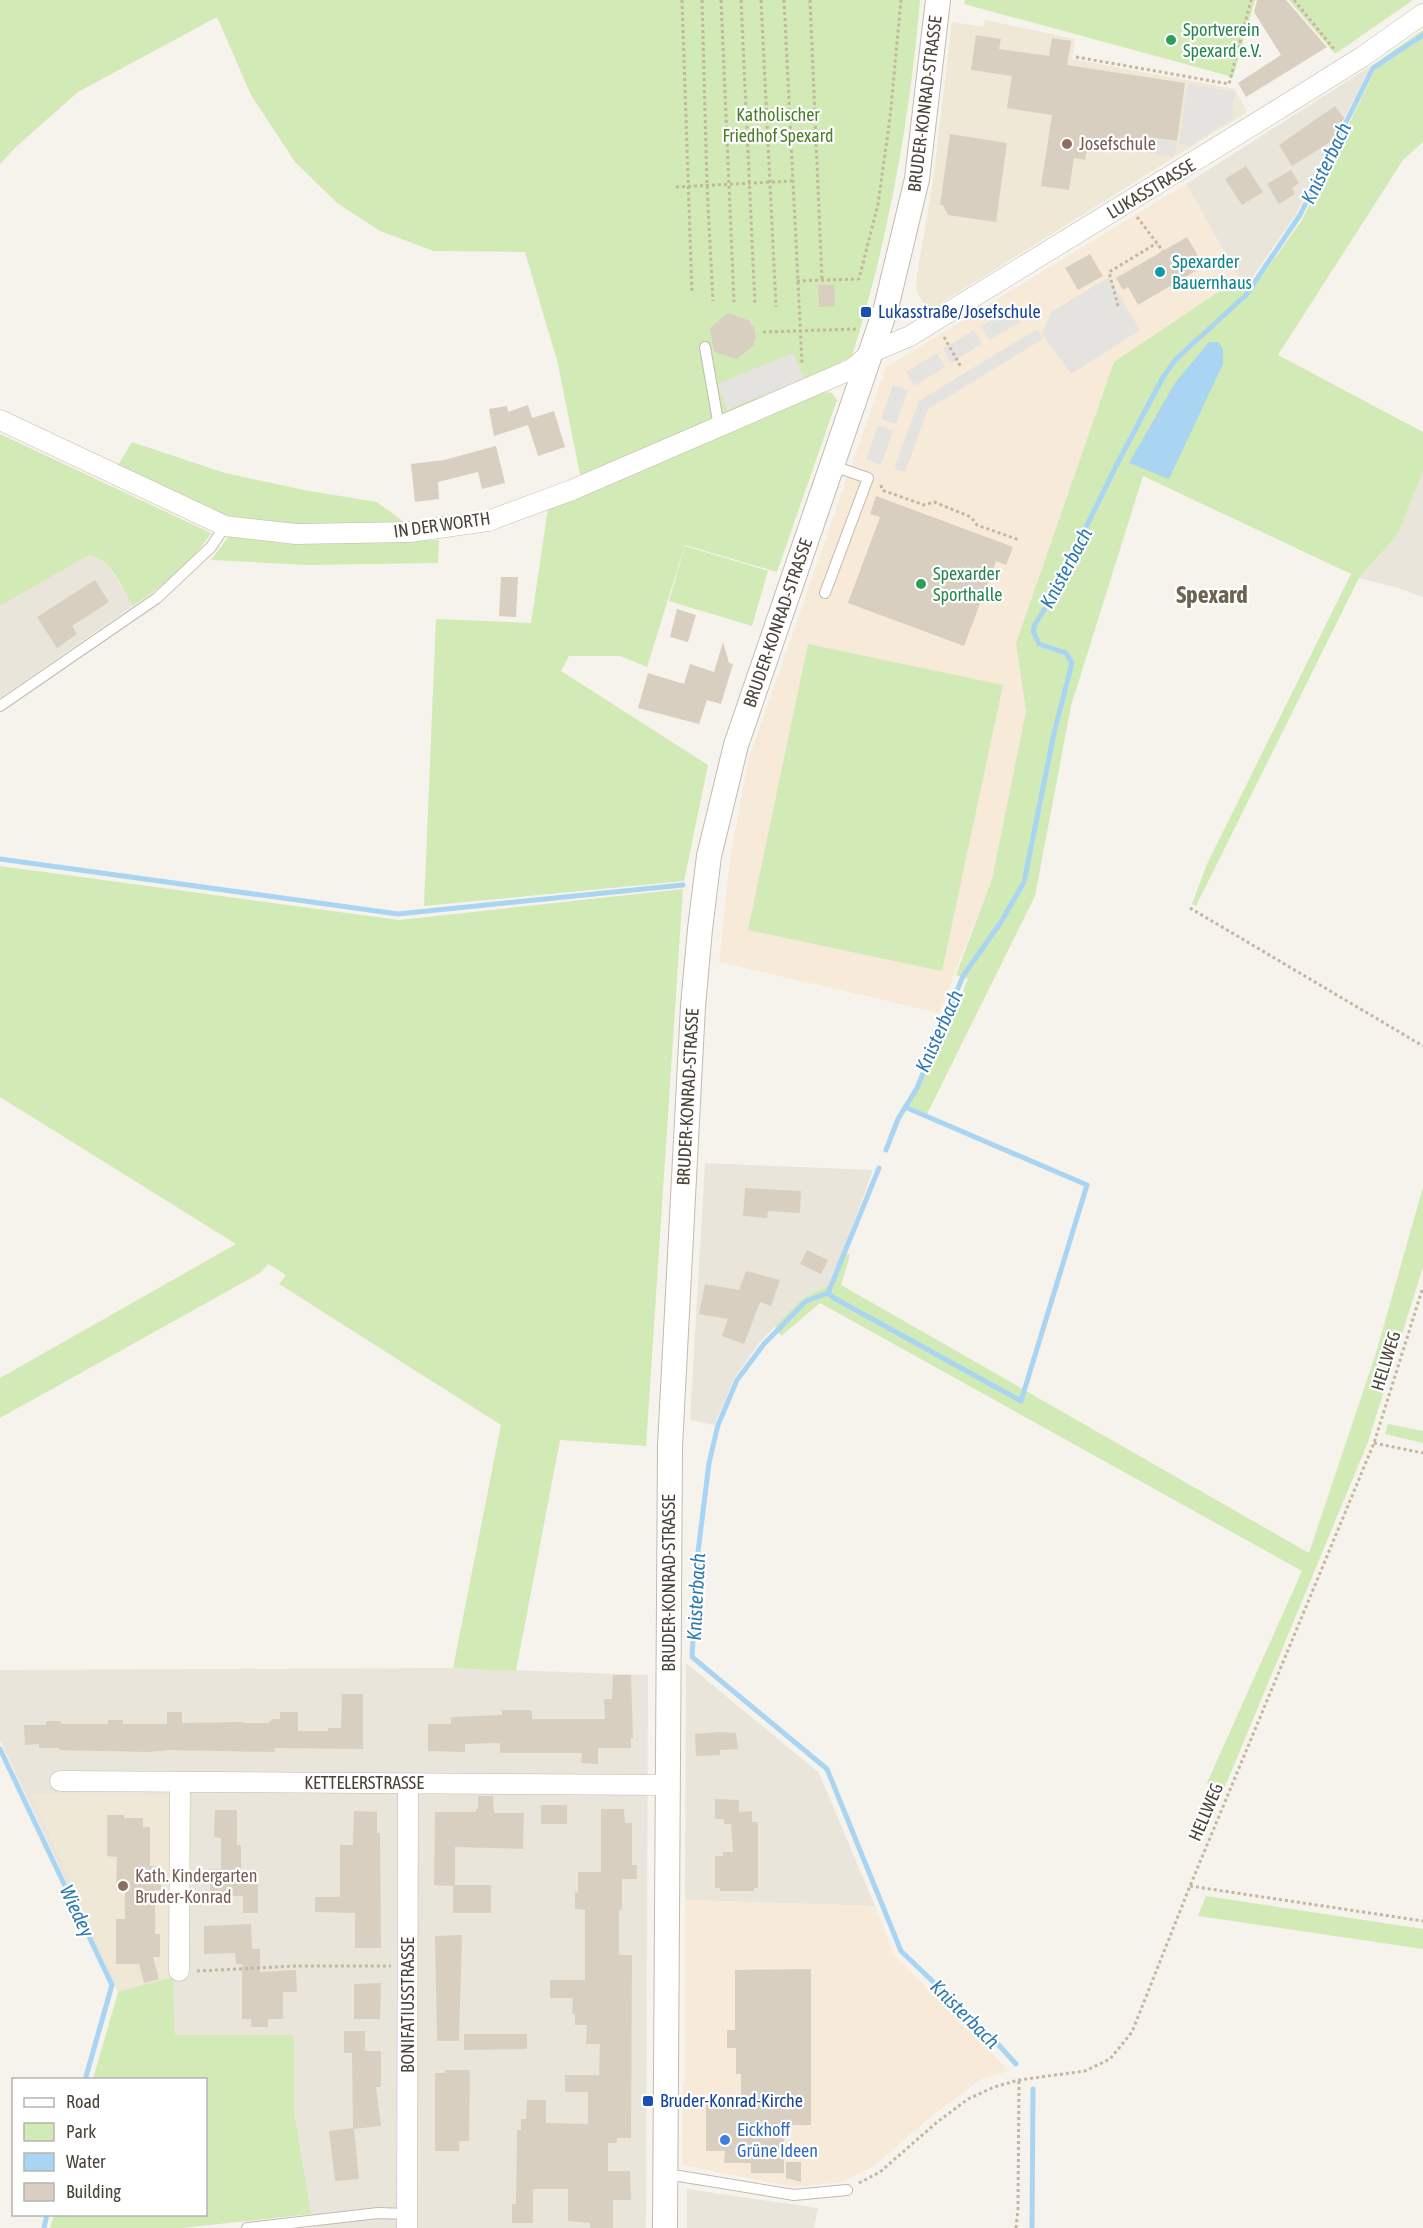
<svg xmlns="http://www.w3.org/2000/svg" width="1423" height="2228" viewBox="0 0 1423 2228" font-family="'Asap Condensed',sans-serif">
  <rect width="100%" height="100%" fill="#f6f3ec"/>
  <path fill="#eae5da" d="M1371,66L1295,216L1247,285L1239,278L1186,184Z
    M1423,473V597L1395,587L1359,578L1397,535Z
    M89,555L98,556L107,563L133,606L0,698V606Z
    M705,1163L873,1170L831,1284L802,1299L759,1343L735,1377L714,1425L690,1420Z
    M686,1663L819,1773L875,1906L685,1900Z
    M453,1668L648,1675L646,2228H313L294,2110V2035H175L173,1977L118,1992L0,1740V1670Z
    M687,2189L818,2208L814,2228H687Z"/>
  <path fill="#f7ead8" d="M1186,184L1239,278L1114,363L1016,643L1026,711L992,879L939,1013L719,962L730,860L748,761L886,367Z
    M685,1900L875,1906L894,1955L1009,2071L981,2079L933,2115L874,2166L842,2182L793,2187L682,2165L683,2083L685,2081Z"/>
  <path fill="#efe8d6" d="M985,20L1075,39L1072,59L1235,89L1247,112L930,310L921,300L916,289L917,274L933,181L952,22L984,27Z
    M31,1794L174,1795L173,1977L119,1990Z"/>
  <path fill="#d2eab5" d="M0,0H920C910,120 888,241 852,356L811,378L580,475L558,364L525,252L434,251L380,231L337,203L295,162L251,95L217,17L78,92L17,146L0,164Z
    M965,0H1255L1233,77L964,4Z
    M1289,0H1413L1335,54Z
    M1423,30V142L1403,160L1278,355L1423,432V473L1397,535L1359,578L1196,906L1192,904L1207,864L1351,574L1143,476L1071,706L1035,896L927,1114L909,1106L939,1049L968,979L956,975L992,879L1026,711L1016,643L1114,362L1239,278L1252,290L1302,220L1380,60Z
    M823,392L832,393L837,400L777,572L685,545L647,667L620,656H569L561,671L708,765L684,881L424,906L436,619L531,623L548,508Z
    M0,434L211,533C192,564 163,586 133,606C122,589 111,557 89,555L0,606Z
    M132,442L225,473L309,491L377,502L408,525L293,526L226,518L118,465Z
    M229,536L292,544L439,540L438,563L307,565L211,560Z
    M685,546L768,571L752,626L669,601Z
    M808,644L1003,685L942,971L748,930Z
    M0,866L399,920L683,889L646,1446L560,1440L516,1671L453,1668L501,1425L279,1284L286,1275L268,1264L260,1273L0,1418V1378L236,1244L0,1097Z
    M1423,1187V1267L1368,1442L1222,1794L1207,1783L1302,1571L820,1303L781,1336L775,1326L802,1299L831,1284L842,1252L850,1255L841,1285L1309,1553L1376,1353Z
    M1388,1424L1423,1431V1443L1385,1434Z
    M1206,1896L1423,1929V1949L1198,1916Z
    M173,1977L175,2035H294V2110L311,2214L182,2228H50L54,2215L206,2214V2080L93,2079L118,1992Z"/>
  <path fill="#e5e3e0" d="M1188,84L1234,92L1233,118L1189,146L1179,144Z
    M1149,138L1177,142L1174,157L1147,153Z
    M1109,277L1140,330L1071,374L1042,334L1051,312Z
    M1012,308L1020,322L989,340L981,326Z
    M1037,329L1043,339L928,409L905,472L894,468L919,401Z
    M974,330L982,344L951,363L943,349Z
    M793,353L804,378L727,410L717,384Z
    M937,353L945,367L914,386L906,372Z
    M893,385L908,390L896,424L881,419Z
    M878,425L893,431L881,465L866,459Z"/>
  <path fill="#a9d4f2" d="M1209,342H1218L1223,349V364L1169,479L1129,463L1175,383Z"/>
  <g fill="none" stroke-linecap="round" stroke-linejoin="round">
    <path stroke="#a9d4f2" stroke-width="5" d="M0,859L398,914L683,885
      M886,1150L898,1119L917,1088L963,976L1001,922L1024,882L1054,733L1072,663L1066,653L1039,644L1033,631L1035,624L1050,601L1116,466L1163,377L1176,359L1246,295L1300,215L1373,68L1423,35
      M879,1168L828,1293L806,1301L764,1344L737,1380L718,1425L709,1463L698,1552L692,1657L827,1769L901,1951L996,2042L1016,2064
      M828,1293L834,1298L1021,1401L1087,1185L905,1107
      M0,1749L112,1985L85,2080
      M44,2228L47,2214
      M1032,2228L1033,2089"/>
  </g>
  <path fill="#d8cfc1" d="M1257,0H1286L1327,47L1246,97L1238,83L1281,55L1254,12Z
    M976,35L1001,39L999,49L1049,56L1052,38L1071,41L1067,65L1185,83L1177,141L1148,137L1145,150L1088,141L1085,160L1074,158L1069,190L1041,186L1052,115L1007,108L1012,76L971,70Z
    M1335,106L1344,118L1332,141L1292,166L1279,145Z
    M950,134L1007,143L996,222L948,215L943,205H940Z
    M1246,166L1263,192L1242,205L1225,179Z
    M1291,170L1299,183L1292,188L1295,194L1279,204L1267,184Z
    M1187,237L1204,266L1138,305L1128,287L1123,290L1116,278Z
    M1090,254L1103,276L1078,290L1065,268Z
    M818,285H834L835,306L819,307Z
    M728,313L750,321L751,325L754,326L756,339L754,340V345L737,359L714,352L710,328Z
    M528,405L532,418L554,411L565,447L538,456L528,425L494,436L489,409L507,406L508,412Z
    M496,446L505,483L482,489L478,472L438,482L439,499L415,502L411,464L444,460Z
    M876,496L1013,547L1006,565L996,561L964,646L848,603L880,517L870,514Z
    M501,577H518L516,617L499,616Z
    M95,580L109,602L72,626L77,634L57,648L37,617Z
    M677,609L696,615L688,642L670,637Z
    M723,642L729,663L733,664L721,704L707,700L699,724L638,708L648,673L684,684L690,664L714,672Z
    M745,1188L801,1191L800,1213L768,1211L767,1218L743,1216Z
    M807,1250L828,1260L821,1274L800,1264Z
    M746,1271L780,1280L771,1306L760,1302L744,1344L722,1336L728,1319L699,1314L705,1284L739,1290Z
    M613,1675H631L633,1738H631V1748H598V1764L581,1763L582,1753H500V1743L465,1744V1752L428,1751V1724H451V1717L502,1715V1710H530L532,1712V1719H605L604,1699H612Z
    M342,1694H363V1749L274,1748L275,1752L171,1750L147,1752L59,1750V1748H39V1744L25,1745L24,1725H46V1721H61V1724H108V1720H123V1724H167V1712H182V1723L244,1722V1723H269L272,1719H280V1712H298V1731H328V1728H341Z
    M719,1732L736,1733L738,1749L720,1750V1755L696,1756L695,1734Z
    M478,1796H493L494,1813H524L523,1849L455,1847V1885H491V1913H453V1886L434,1885L435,1812H476V1809H478Z
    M715,1799L739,1800V1812L752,1811V1822H758V1888H754V1891H720V1888H715V1856H723V1852H733L731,1824H724V1819H715Z
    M541,1805H567V1824H541Z
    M601,1809H624L625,1823H632V1865H637V1879H622V1910H619V1955H632L631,2138H617V2143H608V2171H630L631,2200H613V2228H590V2223L568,2221V2189H533V2223H512V2204H516L517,2130H521V2119H526L527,2100H546V2123L588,2124V2092H565V2075H599L600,2044H586L587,2025H575V2014H572L573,1998H550V1980H585V1910L575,1909V1892L578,1893V1872H601Z
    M215,1810H237V1845H241V1870H258V1913H243V1896H210V1869H221V1838L214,1837Z
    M354,1811L377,1812V1833H380L381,1948H355V1913L315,1912V1897H340V1845H353Z
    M107,1815H124V1818H143V1827H150V1866L161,1867V1890H155V1934H160V1957H153L159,1979L144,1983L139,1964H116V1919H125V1890H116L117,1857L107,1856Z
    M251,1924L252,1949H260V1972L296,1970L297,1992H283V2019H268V2027H251V2019H242V1964H236L235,1953L204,1954V1926Z
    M462,1935L459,2041H437L435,1936Z
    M811,1969V2125H784V2173H751V2163H724L725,2151H706V2102L741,2103V2074H736V2048H727V2030H735V1970Z
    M381,1983L380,2019H354V1984Z
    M344,2031H365V2051H381V2087H376L381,2126L354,2129L359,2179L335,2181L329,2131L353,2128L352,2053H344Z
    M464,2034H527V2049L464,2050Z
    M445,2070H470L469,2141H459V2151H435V2073H445Z
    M786,2162H801V2182L786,2178Z"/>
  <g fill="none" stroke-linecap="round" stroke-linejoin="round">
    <g stroke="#c2bbae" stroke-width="12">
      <path id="service" d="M705,347L719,427
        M825,593L868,478L833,466
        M0,706L157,598L211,547L225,526
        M665,2177L679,2176L794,2195L847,2190
        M247,2228L378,2213L407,2214"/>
    </g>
    <g stroke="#c2bbae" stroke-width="21">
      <path id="minor" d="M0,420L225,526L296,534L410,532L488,521L572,490L852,369L872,352L910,336L1282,107L1362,57L1423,14
        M60,1781L667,1785
        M179,1971L180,1782
        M407,2228L408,1783"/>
    </g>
    <g stroke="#c2bbae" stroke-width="26">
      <path id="tertiary" d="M665,2228L670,1446L693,1006L700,929L709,856L736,745L886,308L917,179L938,0"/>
    </g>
    <path stroke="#c4b79f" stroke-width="3" stroke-dasharray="3 3" stroke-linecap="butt" d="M682,0L692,294
      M702,0L707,185L713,301
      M721,0L734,302
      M741,0L755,305
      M761,0L776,307
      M784,0L802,363
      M810,0L822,280
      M1294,0L1334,49
      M1076,57L1229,84L1251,0
      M676,187L792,181
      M1137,217L1163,251
      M797,281L859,279L878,204L890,118L901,0
      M1118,306L1109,272L1157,243
      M763,332L857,329
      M944,337L961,367
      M881,485L882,490L924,505L934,502L971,517L977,525L1019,540
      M1190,908L1423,1046
      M1374,1443L1423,1453
      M1190,1886L1423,1921
      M197,1971L296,1966H391
      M859,2183L880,2172L936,2123L968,2099L994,2087L1019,2080L1085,2071L1110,2059L1132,2032L1190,1886L1374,1443L1423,1287
      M1016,2228L1018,2209L1019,2080"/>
    <use href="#service" stroke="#fff" stroke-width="10"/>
    <use href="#minor" stroke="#fff" stroke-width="20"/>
    <use href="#tertiary" stroke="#fff" stroke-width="24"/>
  </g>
  <g fill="#2e9e5b" stroke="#fff" stroke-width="2">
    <circle cx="1171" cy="40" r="6"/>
    <circle cx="921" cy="584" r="6"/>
  </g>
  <g fill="#8d6e63" stroke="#fff" stroke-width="2">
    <circle cx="1067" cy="144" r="6"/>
    <circle cx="123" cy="1886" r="6"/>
  </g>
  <circle fill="#0f9aa8" stroke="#fff" stroke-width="2" cx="1160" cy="272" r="6"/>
  <g fill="#1a4fb4" stroke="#fff" stroke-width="2">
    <rect x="860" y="306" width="12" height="12" rx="3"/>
    <rect x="642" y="2095" width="12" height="12" rx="3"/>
  </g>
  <circle fill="#3f7fe0" stroke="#fff" stroke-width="2" cx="725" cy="2140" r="6"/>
  <g text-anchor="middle" stroke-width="4.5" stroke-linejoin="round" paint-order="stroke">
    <g font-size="18" fill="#27864d" stroke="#fff" text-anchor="start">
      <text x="1183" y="36">Sportverein<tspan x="1183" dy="21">Spexard e.V.</tspan></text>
      <text x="933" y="580">Spexarder<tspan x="933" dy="21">Sporthalle</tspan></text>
    </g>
    <g font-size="18" fill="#4b4439" stroke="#fff">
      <text transform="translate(925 104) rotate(-83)" y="6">BRUDER-KONRAD-STRASSE</text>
      <text transform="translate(1151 189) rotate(-31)" y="6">LUKASSTRASSE</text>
      <text transform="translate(442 525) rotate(-8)" y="6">IN DER WORTH</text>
      <text transform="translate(778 623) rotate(-71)" y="6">BRUDER-KONRAD-STRASSE</text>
      <text transform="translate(688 1097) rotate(-87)" y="6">BRUDER-KONRAD-STRASSE</text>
      <text transform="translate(1386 1361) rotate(-73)" y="6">HELLWEG</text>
      <text transform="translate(669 1583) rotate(-90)" y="6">BRUDER-KONRAD-STRASSE</text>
      <text x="364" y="1789">KETTELERSTRASSE</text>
      <text transform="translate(1206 1812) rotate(-67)" y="6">HELLWEG</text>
      <text transform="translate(408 2005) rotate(-90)" y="6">BONIFATIUSSTRASSE</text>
    </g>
    <g font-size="18" fill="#4a7f2a" stroke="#fff">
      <text x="778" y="121">Katholischer<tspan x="778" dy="21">Friedhof Spexard</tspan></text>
    </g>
    <g font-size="18" fill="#785e54" stroke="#fff" text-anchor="start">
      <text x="1079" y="150">Josefschule</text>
      <text x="135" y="1882">Kath. Kindergarten<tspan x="135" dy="21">Bruder-Konrad</tspan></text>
    </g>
    <g font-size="18" fill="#0d838f" stroke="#fff" text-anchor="start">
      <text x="1172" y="268">Spexarder<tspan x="1172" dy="21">Bauernhaus</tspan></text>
    </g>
    <g font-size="18" fill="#164399" stroke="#fff" text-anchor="start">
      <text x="878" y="318">Lukasstraße/Josefschule</text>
      <text x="660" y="2107">Bruder-Konrad-Kirche</text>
    </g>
    <g font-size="18" fill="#366cbe" stroke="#fff" text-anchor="start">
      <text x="737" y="2136">Eickhoff<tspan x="737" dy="21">Grüne Ideen</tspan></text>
    </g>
    <g font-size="20" font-style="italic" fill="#2e7ab2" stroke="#fff">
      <text transform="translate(1326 163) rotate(-64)" y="7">Knisterbach</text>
      <text transform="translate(1066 568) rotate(-62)" y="7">Knisterbach</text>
      <text transform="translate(939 1031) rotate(-66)" y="7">Knisterbach</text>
      <text transform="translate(696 1597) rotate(-87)" y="7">Knisterbach</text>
      <text transform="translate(77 1911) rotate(65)" y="7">Wiedey</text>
      <text transform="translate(965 2014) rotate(45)" y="7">Knisterbach</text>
    </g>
    <g font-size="24" font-weight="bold" fill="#6e6250" stroke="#fff">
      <text x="1212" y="603">Spexard</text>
    </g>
  </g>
  <rect x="12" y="2078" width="195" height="138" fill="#ffffff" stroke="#b7b4b0" stroke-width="1.5"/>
  <rect x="24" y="2098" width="30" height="9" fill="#ffffff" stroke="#b7b4b0" stroke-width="1.5"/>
  <text x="66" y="2108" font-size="18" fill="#4b4439">Road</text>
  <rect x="24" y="2123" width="30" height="18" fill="#d2eab5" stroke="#b7b4b0" stroke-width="1.5"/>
  <text x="66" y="2138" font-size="18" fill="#4b4439">Park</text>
  <rect x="24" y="2153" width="30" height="18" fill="#a9d4f2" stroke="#b7b4b0" stroke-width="1.5"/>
  <text x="66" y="2168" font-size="18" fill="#4b4439">Water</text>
  <rect x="24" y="2183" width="30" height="18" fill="#d8cfc1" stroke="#b7b4b0" stroke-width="1.5"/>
  <text x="66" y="2198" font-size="18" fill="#4b4439">Building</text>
</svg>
